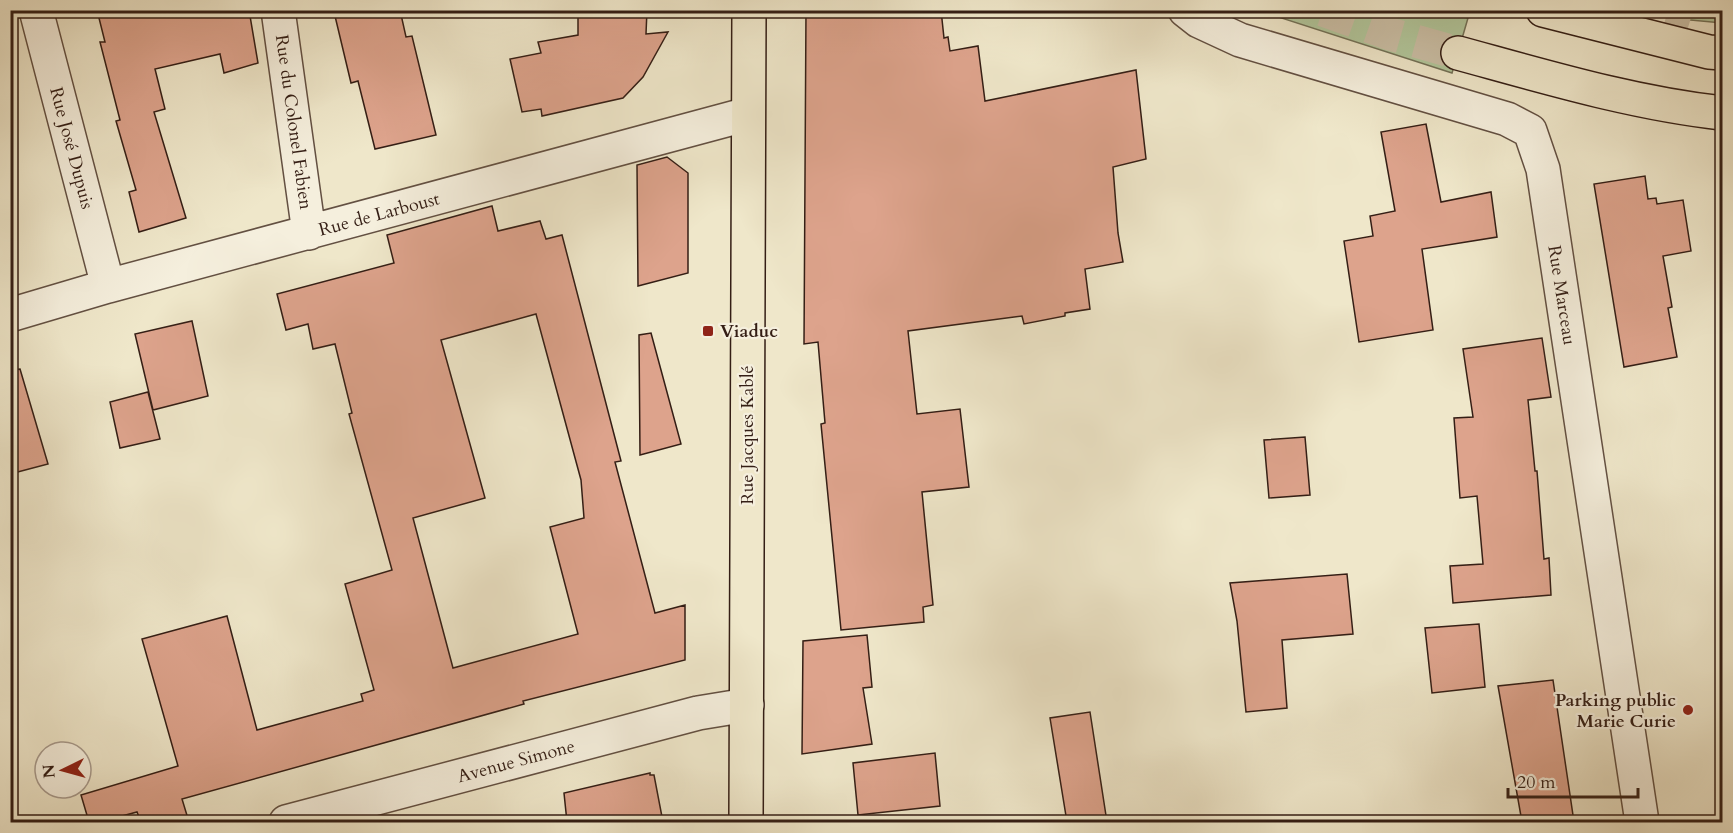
<svg xmlns="http://www.w3.org/2000/svg" width="1733" height="833" viewBox="0 0 1733 833" font-family="Cardo,serif">
  <rect width="100%" height="100%" fill="#efe7ca"/>
  <filter id="stains"><feTurbulence type="fractalNoise" baseFrequency=".00333" numOctaves="4"/><feColorMatrix values="0 0 0 0 .2 0 0 0 0 .09 0 0 0 0 .02 0 0 0 .5 -.17"/></filter>
  <radialGradient id="worn" r=".72"><stop offset=".6" stop-color="#630" stop-opacity="0"/><stop offset="1" stop-color="#630" stop-opacity=".3"/></radialGradient>
  <path fill="#b2c79c" stroke="#737258" stroke-width="1.5" d="M1442,10L1468,18L1452,73L1260,11Z
    M1644,11H1722V23L1669,18Z"/>
  <path fill="#dda38c" stroke="#341e15" stroke-width="1.5" fill-rule="evenodd" d="M97,10H249L258,63L224,73L220,54L155,69L165,109L154,112L186,218L139,232L129,192L136,190L116,121L120,120L100,42H105Z
    M339,10H400L406,37L412,36L436,135L375,149L358,81L351,83L335,16L340,15Z
    M578,10H647L646,34L668,32L643,77L623,98L542,116L541,109L522,112L510,59L541,53L538,42L578,35Z
    M806,10H941L944,38L948,37L950,51L978,46L985,101L1136,70L1146,159L1113,167L1118,233L1123,262L1085,269L1090,309L1065,313V316L1024,324L1022,316L908,331L917,414L960,409L969,487L922,492L933,605L923,607L924,622L841,630L821,424L825,423L818,342L804,344Z
    M1426,124L1441,202L1491,192L1497,237L1422,249L1433,330L1359,342L1344,241L1373,236L1370,216L1395,211L1381,132Z
    M667,157L688,173V273L638,286L637,165Z
    M1645,176L1648,199L1656,198L1657,204L1683,200L1691,251L1663,256L1672,307L1668,308L1677,357L1624,367L1594,184Z
    M492,206L498,231L540,221L546,239L562,235L621,461L615,462L655,613L685,605V660L523,701L524,704L182,799L189,822H141L137,812L100,822H89L81,795L178,766L142,639L227,616L257,730L363,701L361,694L374,690L345,584L392,570L349,414L352,413L335,344L313,349L308,324L286,330L277,294L394,263L387,235ZM536,314L581,480L584,518L550,527L578,634L453,668L413,518L485,498L441,340Z
    M192,321L208,396L153,410L135,334Z
    M651,333L681,444L640,455L639,335Z
    M1542,338L1551,397L1528,400L1535,471H1537L1544,559L1549,558L1551,595L1453,603L1450,566L1483,564L1477,496L1460,498L1454,418L1473,417L1463,349Z
    M20,369L48,464L10,474V370Z
    M148,392L160,439L120,448L110,402Z
    M1305,437L1310,495L1269,498L1264,440Z
    M1347,574L1353,634L1282,640L1287,708L1246,712L1237,621L1230,583Z
    M1479,624L1485,687L1432,693L1425,628Z
    M867,635L872,687L863,688L872,744L802,754L803,641Z
    M1553,680L1574,822H1522L1498,686Z
    M1090,712L1107,822H1067L1050,718Z
    M935,753L940,806L858,815L853,763Z
    M650,773V775H654L663,822H567L564,793Z"/>
  <g fill="none" stroke-linecap="round" stroke-linejoin="round">
    <path stroke="#cabfa6" stroke-width="33" stroke-dasharray="33 16" stroke-linecap="butt" d="M1323,10L1390,34L1458,53
      M1617,10L1687,31"/>
    <g stroke="#635042" stroke-width="36">
      <path id="minor" d="M36,10L108,286
        M278,10L309,233
        M1185,10L1199,21L1240,40L1507,119L1530,131L1543,169L1642,822
        M10,315L108,286L748,114
        M286,822L698,713L747,705"/>
    </g>
    <g stroke="#341e15" stroke-width="36">
      <path id="major" d="M1543,10L1709,52L1722,53
        M746,822L749,10"/>
    </g>
    <g stroke="#341e15" stroke-width="36">
      <path id="highway" d="M1458,53C1546,77 1632,103 1722,113"/>
    </g>
    <use href="#minor" stroke="#f5efdd" stroke-width="33"/>
    <use href="#major" stroke="#efe7ca" stroke-width="33"/>
    <use href="#highway" stroke="#efe7ca" stroke-width="33"/>
  </g>
  <g fill="#8f2418" stroke="#f5efdd" stroke-width="2">
    <rect x="702" y="325" width="12" height="12" rx="3"/>
    <circle cx="1688" cy="710" r="6"/>
  </g>
  <g text-anchor="middle" stroke-width="4.5" stroke-linejoin="round" paint-order="stroke">
    <g font-size="18" fill="#341e15" stroke="#f5efdd">
      <text transform="translate(294 122) rotate(82)" y="6">Rue du Colonel Fabien</text>
      <text transform="translate(72 148) rotate(75)" y="6">Rue José Dupuis</text>
      <text transform="translate(379 214) rotate(-15)" y="6">Rue de Larboust</text>
      <text transform="translate(1562 295) rotate(81)" y="6">Rue Marceau</text>
      <text transform="translate(747 435) rotate(-90)" y="6">Rue Jacques Kablé</text>
      <text transform="translate(516 761) rotate(-15)" y="6">Avenue Simone</text>
    </g>
    <g font-size="18" font-weight="bold" fill="#341e15" stroke="#f5efdd" text-anchor="start">
      <text x="720" y="337">Viaduc</text>
      <text x="1676" y="706" text-anchor="end">Parking public<tspan x="1676" dy="21">Marie Curie</tspan></text>
    </g>
  </g>
  <rect width="1733" height="833" fill="none" stroke="#efe7ca" stroke-width="36"/>
  <rect x="12" y="12" width="1709" height="809" fill="none" stroke="#341e15" stroke-width="3"/>
  <rect x="18" y="18" width="1697" height="797" fill="none" stroke="#341e15" stroke-width="1.5"/>
  <g transform="translate(63 770) rotate(265)"><circle r="28" fill="#f5efdd" stroke="#a89b8d" stroke-width="1.5"/>
  <path d="M0-4.5L10 22L0 15L-10 22Z" fill="#8f2418"/>
  <text y="-9" font-size="16" font-weight="bold" text-anchor="middle" fill="#341e15">N</text>
  </g>
  <path d="M1508 788v9h130v-9" fill="none" stroke="#341e15" stroke-width="3"/>
  <text x="1517" y="788" font-size="18" fill="#341e15" stroke="#f5efdd" stroke-width="4.5" paint-order="stroke">20 m</text>
  <rect width="100%" height="100%" filter="url(#stains)"/>
  <rect width="100%" height="100%" fill="url(#worn)"/>
</svg>
